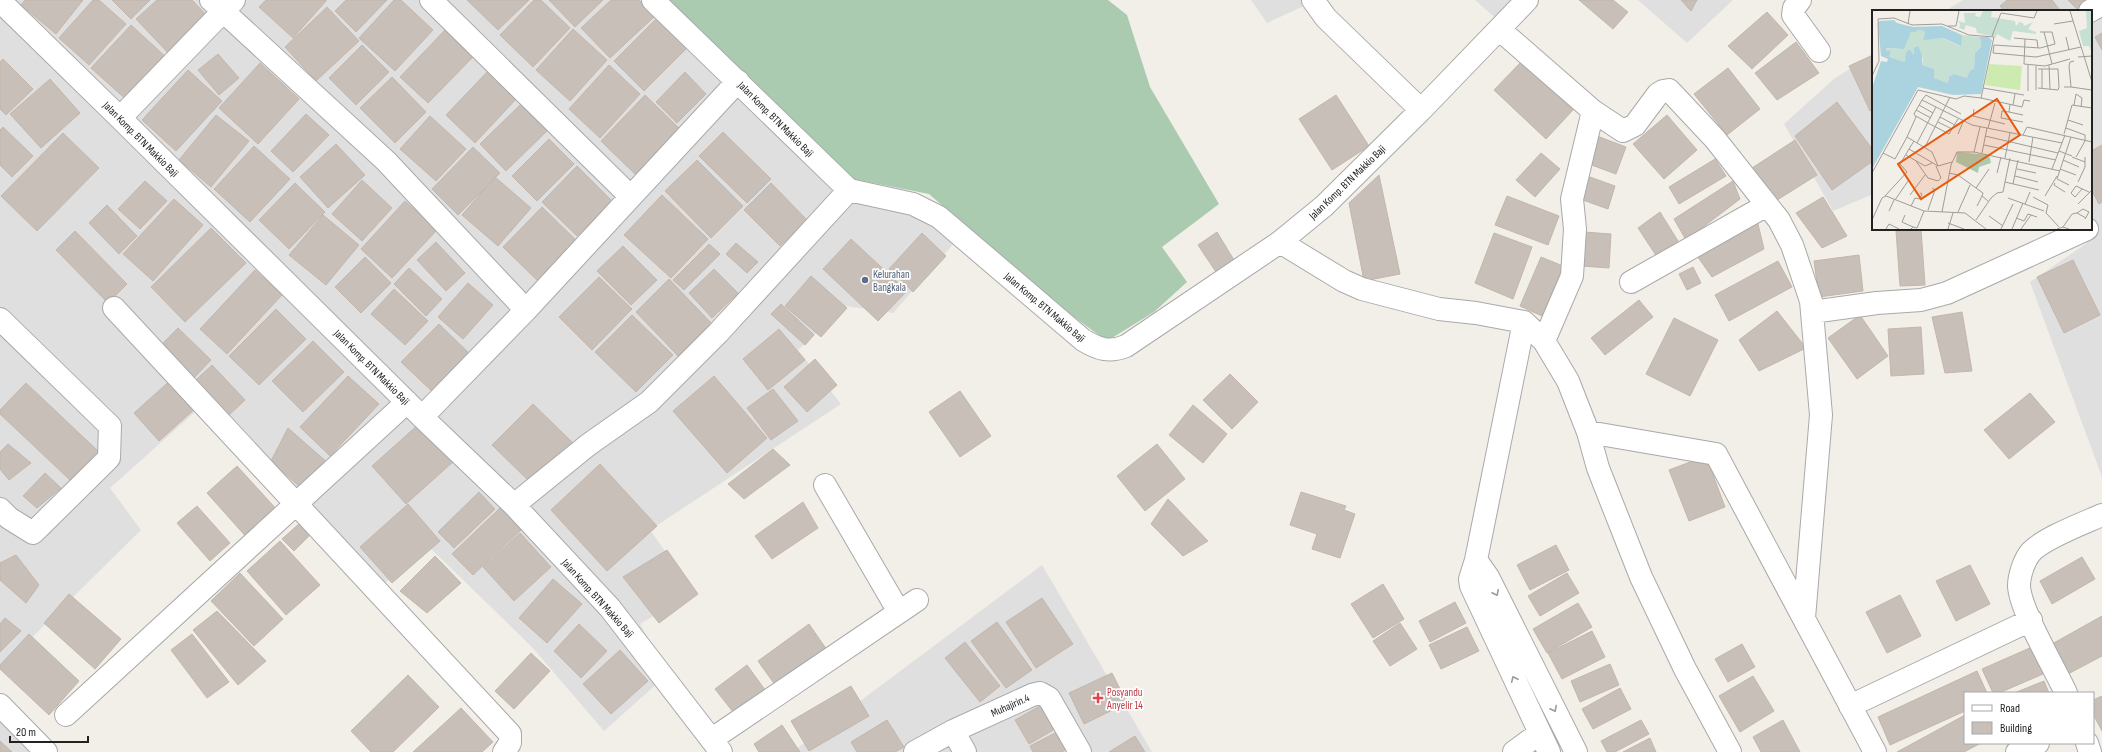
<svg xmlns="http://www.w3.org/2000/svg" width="2102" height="752" viewBox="0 0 2102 752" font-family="'Sofia Sans Condensed',sans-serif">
  <rect width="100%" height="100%" fill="#f2efe9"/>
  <path fill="#e0dfdf" d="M0,0H668L853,179L926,216L956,241L893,313L846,306L798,350L841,404L650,530L694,592L640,624L668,674L604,731L531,646L428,546L385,583L331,533L204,404L110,488L141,530L0,669Z
    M1251,0H1317L1267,23Z
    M1475,0H1529L1500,22Z
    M1638,0H1733L1687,43Z
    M1963,0H2102V477L2030,282L2087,243L2080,229H2091V11H1945Z
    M1873,55V194L1833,211L1784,124L1835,78Z
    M1042,565L1152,752H792Z
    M0,699L57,752H0Z"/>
  <path fill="#aacbaf" d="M668,0H1108L1127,15L1150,87L1219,204L1162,247L1187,282L1154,312L1107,341L1056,304L929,194L853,179Z"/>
  <path fill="#c7bfb8" stroke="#c4b6ab" d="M25,0H83L56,34L21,5Z
    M93,0H99L126,24L89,65L59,38Z
    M112,0H150L131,19Z
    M157,0H192L211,20L172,57L136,19Z
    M266,0H326V1L293,38L259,7Z
    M346,0H387L356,32L335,11Z
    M394,0H401L433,30L395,71L359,38Z
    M467,0H529L498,30Z
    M534,0H541L570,28L533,67L500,35Z
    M549,0H603L575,27Z
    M611,0H639L655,16L610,58L581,28Z
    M1579,0H1613L1628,12L1613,29Z
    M1681,0H1697L1691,11Z
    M2007,0H2052L2059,9L2057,11H2004L2000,6Z
    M2068,0H2086L2077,9Z
    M327,7L359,41L316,81L285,47Z
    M1767,12L1788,35L1752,69L1728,46Z
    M659,16L689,46L644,91L614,61Z
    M131,25L168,59L129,102L91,68Z
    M573,29L607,60L570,101L536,70Z
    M445,30L473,57L428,103L400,77Z
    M2102,33V50L2095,37Z
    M1796,42L1819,73L1777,100L1755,73Z
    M362,45L389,72L356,105L329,78Z
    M218,54L239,78L219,95L198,70Z
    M1873,55V109L1870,111L1849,66Z
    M3,59L33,89L6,115L0,109V62Z
    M1522,61L1573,110L1546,139L1494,90Z
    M260,63L299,99L258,144L219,108Z
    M609,65L640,94L600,138L569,109Z
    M1728,68L1760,109L1727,135L1694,94Z
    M188,70L222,101L176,151L142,120Z
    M489,70L518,97L475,143L446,115Z
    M685,72L706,94L677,123L656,102Z
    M392,77L426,112L395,143L360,108Z
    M50,79L80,113L41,148L10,114Z
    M645,95L684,133L640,179L601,141Z
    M1336,95L1369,146L1332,170L1299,119Z
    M1837,102L1873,150V161L1832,190L1795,136Z
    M521,104L548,130L506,171L480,144Z
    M306,114L329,135L293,172L271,151Z
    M216,115L249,141L211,187L179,160Z
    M1667,115L1697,150L1664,179L1633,144Z
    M430,116L466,149L436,181L400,149Z
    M3,127L33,156L12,177L0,165V130Z
    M723,132L771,179L747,203L699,156Z
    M63,133L99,168L37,231L1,196Z
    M1597,136L1626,147L1616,174L1586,163Z
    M549,139L574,164L537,201L512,176Z
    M1795,140L1817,175L1774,202L1749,170Z
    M336,144L365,175L328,208L300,177Z
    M2102,145V202L2099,204L2091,189V151Z
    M254,146L290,179L250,222L214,189Z
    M473,147L500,173L458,215L432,189Z
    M1541,153L1560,169L1535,197L1516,180Z
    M1715,159L1726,176L1679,204L1669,187Z
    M697,160L743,206L711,238L665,191Z
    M577,166L612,201L577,236L542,202Z
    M1379,175L1400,274L1364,281L1349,203Z
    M1587,176L1615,186L1608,209L1580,199Z
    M495,177L531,208L498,246L462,215Z
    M362,180L392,208L362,241L332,214Z
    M145,181L167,201L140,229L118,209Z
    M1733,181L1740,199L1686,240L1674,219Z
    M295,183L325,212L289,249L259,220Z
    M771,183L807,220L780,246L744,210Z
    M662,195L708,239L671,278L624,235Z
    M1507,196L1559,216L1548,245L1495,225Z
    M1823,197L1847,236L1822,248L1796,213Z
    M174,199L203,225L153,281L123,254Z
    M405,201L437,230L392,278L361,249Z
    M107,205L137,236L119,254L89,223Z
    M542,207L582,246L543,286L503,247Z
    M1660,212L1678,241L1657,257L1638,228Z
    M323,215L359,245L326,285L289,255Z
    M1757,220L1764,249L1712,277L1695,253Z
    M211,228L246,263L185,322L151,287Z
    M1921,229L1925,285L1900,286L1896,231Z
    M75,231L127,284L108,303L56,250Z
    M1217,232L1234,260L1216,272L1198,245Z
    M1584,232L1611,234L1609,268L1582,266Z
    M922,233L946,256L913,292L889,269Z
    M1494,233L1532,247L1513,299L1475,283Z
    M851,239L907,291L878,321L823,269Z
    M436,242L465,273L446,291L417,260Z
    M736,243L758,262L747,273L726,254Z
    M709,244L720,254L684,290L673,280Z
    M623,246L657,280L631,305L597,271Z
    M1859,255L1863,291L1819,297L1814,261Z
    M365,257L391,283L361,313L335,287Z
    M1541,257L1563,266L1542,316L1520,306Z
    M2073,260L2100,315L2064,333L2037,277Z
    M1778,261L1792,287L1729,321L1715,295Z
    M1693,267L1701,283L1687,290L1679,274Z
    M409,268L442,299L426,316L394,284Z
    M714,269L738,293L712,318L689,293Z
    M255,270L282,295L227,354L200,329Z
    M811,276L847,308L821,337L785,306Z
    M599,277L632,309L592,350L559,317Z
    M669,279L714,326L680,358L636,312Z
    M468,283L493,305L463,339L438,317Z
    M394,289L428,321L405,345L371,314Z
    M1639,300L1653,317L1605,355L1591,338Z
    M781,304L814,335L805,345L771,314Z
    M276,309L306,339L259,385L229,356Z
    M1777,311L1806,348L1759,371L1739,340Z
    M1962,312L1972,371L1945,373L1932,317Z
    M632,315L673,355L636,392L595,352Z
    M1860,315L1888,356L1857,379L1828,338Z
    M1674,318L1718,340L1690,396L1646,374Z
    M439,324L474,358L437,396L401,362Z
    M1921,327L1924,374L1891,376L1888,329Z
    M178,328L211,360L192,380L159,347Z
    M779,329L805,360L768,390L743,359Z
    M313,341L344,372L303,412L272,381Z
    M815,359L837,385L807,412L784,387Z
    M212,365L245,400L228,416L196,380Z
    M1230,374L1258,402L1232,429L1203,400Z
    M348,376L379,404L330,456L300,427Z
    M714,376L767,438L727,473L673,411Z
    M173,378L198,406L159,441L134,413Z
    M26,383L98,451L70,480L0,414V410Z
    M773,389L798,421L771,440L747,408Z
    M960,391L991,436L960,457L929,412Z
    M2030,393L2055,422L2009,459L1984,430Z
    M533,404L573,443L532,484L492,445Z
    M1193,405L1227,434L1203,463L1169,435Z
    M420,423L454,461L406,504L372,466Z
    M288,428L328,463L301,488L271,461Z
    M8,444L31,463L9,480L0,469V452Z
    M1157,444L1185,479L1145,511L1117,476Z
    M773,449L790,465L744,499L728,484Z
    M1706,456L1725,507L1689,521L1669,470Z
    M600,464L657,526L607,571L551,510Z
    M237,466L279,512L249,540L207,493Z
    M45,473L61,488L37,508L23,496Z
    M479,492L495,509L454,548L438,532Z
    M1301,492L1346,506L1344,510L1355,514L1340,558L1312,549L1317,534L1290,525Z
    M1168,499L1208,541L1183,556L1151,524Z
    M803,502L818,528L772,559L755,536Z
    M408,504L440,541L392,583L360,547Z
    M197,506L230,543L210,561L177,523Z
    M500,508L521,530L473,575L452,554Z
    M300,523L311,534L294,551L282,539Z
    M520,533L551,567L514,601L483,567Z
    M280,541L320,585L286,615L247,571Z
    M1556,545L1569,570L1530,590L1517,565Z
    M667,550L698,594L659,623L623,577Z
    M16,555L39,585L26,603L0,580V563Z
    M435,556L461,583L427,613L400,591Z
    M2082,557L2095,579L2052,604L2040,581Z
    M1970,565L1990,604L1956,621L1936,581Z
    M240,573L283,619L254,646L211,601Z
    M1567,573L1579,593L1540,616L1528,596Z
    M553,579L582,604L547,643L519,618Z
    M1383,584L1404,619L1373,638L1351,604Z
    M69,594L121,639L95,669L44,623Z
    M1900,595L1921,636L1887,653L1866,612Z
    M1042,598L1073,644L1036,668L1006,622Z
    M1455,602L1466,623L1430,642L1419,621Z
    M1578,603L1592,627L1547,653L1533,629Z
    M217,611L266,661L238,685L193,630Z
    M2102,616V656L2068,674L2052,644Z
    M5,618L21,631L0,652V624Z
    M997,622L1032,670L1006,688L971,641Z
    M1400,623L1417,649L1390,666L1373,641Z
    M579,624L607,651L581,678L554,651Z
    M809,624L829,653L778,689L758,661Z
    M1467,627L1479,651L1441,669L1429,645Z
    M1592,631L1605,657L1562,679L1548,653Z
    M29,634L79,681L49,715L0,669V665Z
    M192,634L229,682L207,698L171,650Z
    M965,642L1000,686L980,702L945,658Z
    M1742,644L1755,667L1728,682L1715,659Z
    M2032,647L2043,674L1999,693H1993L1982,669Z
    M620,650L648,681L611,714L583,684Z
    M531,653L550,671L514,709L495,691Z
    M1610,664L1619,685L1580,702L1571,681Z
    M747,665L768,694L737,717L715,689Z
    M1977,671L1987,693H1965V711L1890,745L1878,717Z
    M1112,673L1127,703L1084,724L1069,693Z
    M408,675L439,707L393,752H371L351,731Z
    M1753,676L1774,711L1740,732L1719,696Z
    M2044,681L2049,693H2014Z
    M851,686L869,716L809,751L791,721Z
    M1620,688L1631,709L1593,729L1582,709Z
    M2102,696V731L2093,714V700Z
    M1047,702L1060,726L1029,744L1015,720Z
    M461,708L493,742L482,752H413Z
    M1965,715V743H1981L1964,752H1897Z
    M887,720L904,747L895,752H857L851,742Z
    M1641,720L1649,734L1615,752H1607L1601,741Z
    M1783,720L1800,752H1761L1753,737Z
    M782,725L800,752H759L754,744Z
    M1061,730L1071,747L1062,752H1033L1030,746Z
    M1135,736L1145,752H1109Z
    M1650,738L1656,752H1623Z
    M0,741L12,752H0Z"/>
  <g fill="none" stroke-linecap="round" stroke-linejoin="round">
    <g stroke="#a9a9a9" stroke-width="24">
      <path id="minor" d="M211,0L386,161L526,310
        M431,0L630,196
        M653,0L849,190L913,204L939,217L1083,340C1098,349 1109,353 1126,346L1280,242L1324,206L1421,110L1527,0
        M1313,0L1326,18L1421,110
        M1800,0L1794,8L1793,15L1819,51
        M0,1L120,118L422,417L514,505L610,608L721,752
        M2090,11L2102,4
        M1500,30L1593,111L1623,131L1635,125L1658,94L1663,91L1669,90L1715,139L1779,220L1792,245L1811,301L1821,415L1804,618
        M120,118L234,0
        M1280,242L1344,281L1362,289L1439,309L1476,313L1524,322L1476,560L1470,579L1471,586L1549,752
        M1631,282L1767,205
        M114,308L510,734V743L504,752
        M1812,312L1877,303L1921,300L1947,293L2087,229
        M0,319L110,426L109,458L33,533L9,518L0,509
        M1524,322L1544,341L1568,381L1588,432L1598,468L1641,577L1685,669L1730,752
        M1544,341L1572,276L1575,229L1572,199L1593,111
        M422,417L526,310L738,81
        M1588,432L1716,454L1875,752
        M825,485L899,612
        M514,505L588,445L649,402L718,333L849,190
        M1476,560L1488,577L1576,752
        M2066,693C2055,669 2020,610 2019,586C2019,576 2024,560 2031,552C2044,538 2084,523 2102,515
        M0,705L46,752
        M1850,706L2031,620
        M66,715L407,402
        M953,731L965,752
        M712,739L917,600
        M2087,743L2090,752
        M915,752L953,731L1032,695L1040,693L1049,698L1080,752
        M1514,752L1540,733
        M2017,752L2038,743"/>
    </g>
    <use href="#minor" stroke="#fff" stroke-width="22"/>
  </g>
  <defs><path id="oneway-chevron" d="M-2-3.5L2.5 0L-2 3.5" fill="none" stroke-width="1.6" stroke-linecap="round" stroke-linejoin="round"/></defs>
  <g stroke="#9c9c9c">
    <use href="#oneway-chevron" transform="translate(1496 593) rotate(64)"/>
    <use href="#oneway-chevron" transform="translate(1514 679) rotate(-115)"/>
    <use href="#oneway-chevron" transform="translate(1554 709) rotate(63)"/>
  </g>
  <circle fill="#5c6f8a" stroke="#fff" stroke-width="1.5" cx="865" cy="280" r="4"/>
  <path fill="#e0444e" stroke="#fff" stroke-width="1.5" d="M1096 692h4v4h4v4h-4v4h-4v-4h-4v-4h4z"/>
  <g text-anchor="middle" stroke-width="3.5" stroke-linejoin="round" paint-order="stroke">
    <g font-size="11" fill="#222" stroke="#fff">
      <text transform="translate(776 119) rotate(45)" y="4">Jalan Komp. BTN Makkio Baji</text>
      <text transform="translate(141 139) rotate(45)" y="4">Jalan Komp. BTN Makkio Baji</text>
      <text transform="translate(1347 182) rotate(-44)" y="4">Jalan Komp. BTN Makkio Baji</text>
      <text transform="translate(1045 307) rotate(40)" y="4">Jalan Komp. BTN Makkio Baji</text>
      <text transform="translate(372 367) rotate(45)" y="4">Jalan Komp. BTN Makkio Baji</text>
      <text transform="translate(598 598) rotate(48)" y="4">Jalan Komp. BTN Makkio Baji</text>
      <text transform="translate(1010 705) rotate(-24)" y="4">Muhajirin.4</text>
    </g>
    <g font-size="11" fill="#4e5e75" stroke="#fff" text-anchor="start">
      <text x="873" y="278">Kelurahan<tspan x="873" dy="13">Bangkala</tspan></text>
    </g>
    <g font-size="11" fill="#be3a42" stroke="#fff" text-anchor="start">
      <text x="1107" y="696">Posyandu<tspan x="1107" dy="13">Anyelir 14</tspan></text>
    </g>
  </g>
  <g transform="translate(1872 10)">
    <rect width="220" height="220" fill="#f2efe9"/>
    <path d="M117,54L150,56L148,80L113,75Z" fill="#cdebb0"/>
    <path d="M111,1H129H120L119,7L143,11L144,16L147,12L151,13L152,16L161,12L156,19L164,22V24L141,21L138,31L125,24L124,27L105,23L104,18L94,15L92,20L87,18L88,14L86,11L93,13L92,3H104L103,6L108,7ZM214,1H220V43L217,36H211L207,21L215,18ZM45,20L53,21L51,29L70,28L88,36L90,25L108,27L109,37L103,43L102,60L95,68L84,64L77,66L76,73L62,68V59L50,55L51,48L43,35L42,45L35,46L33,52L16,47L19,42L14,41V38L25,39L35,29L39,22Z" fill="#c6e0d4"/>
    <path d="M85,142L117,145L119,153L107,157L106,163L84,152Z" fill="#aacbaf"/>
    <path d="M22,10L25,13L41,17L70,16L90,25L89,36L71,28L51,30L53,21L45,20L44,22H39L32,39L14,38V41H19L17,47L33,52L34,43L37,39L42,45V37L46,36L50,45V55L62,59V68L76,73L77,66L83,64L95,68L98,61L102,59L103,43L109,37L108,27H116L120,30L109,84L81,85L46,77L0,159V78L9,51L15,52L16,49L9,46L6,13L7,11Z" fill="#aad3df"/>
    <path fill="none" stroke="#9f9d99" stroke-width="1" d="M198,1L220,72M36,14L38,1M182,14L201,11M76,16H84L87,1M168,22H172L180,54M172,22H180L183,34L168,38L122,35L121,43L164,47L209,37M120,26L129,3L162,8L165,1M194,27L197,40M142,28L153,29L152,54L173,56L198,49M153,29L165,30L166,38M206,47L220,46M177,55L178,79M166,59H186L187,77L186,80L166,78M170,59V78M0,66L7,51L6,9L22,8L40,15L70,14L97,25L122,27L109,88M192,77H199L197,56L198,52L202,51M199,77L220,80M111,78L152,85M164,80V56M156,81V55M50,90L54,85L89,104M138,94L137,102L151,105M47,95L61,103M141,95L150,97L152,90L158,91M202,95L204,84L210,88L209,97M102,99L101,106L133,114M44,100L59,108M137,102L130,101L129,108L151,112M44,106L56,113M68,107L83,115M196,110L211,115M66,112L80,119M56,113L77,124L86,109M116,118L123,93M194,118L213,125V131L204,147M86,124L91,112M192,124L200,95L220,98M151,125L155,117L220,132M113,126L186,143M35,127L60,142L66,156L80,152M42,131L37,139L66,156M45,133L64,97L100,115L190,133M112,135L184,150M53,137L78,87M187,141L200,146M102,142L108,117M11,143L23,149L35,127L44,107L42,104L50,90L64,97M110,143L115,118M34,145L53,156L60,153M200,147L213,152M133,148L138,123M138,148L133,172L167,180M191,150L207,157M44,151L56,168L66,171L69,168M157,152L161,127M64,156L69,168M145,159L164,163M180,159L193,125M188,159L204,165M0,163L46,80L84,89L92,86L109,88L141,95L143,84M77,163L86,165L111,183L110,186M125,163L129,147M143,166L166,172M206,172L213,157V147M183,173L182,175L193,182M141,174L146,150M197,175L185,169L199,127M104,178L117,159M210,179L203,187L199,183L204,176L217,182M38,185L53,165M13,186L35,162L28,154L37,139M173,186L185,166M161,187L176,195L174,203L187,217M136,188L172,201M23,190L36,171M153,194L158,182M206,194L220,180M39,196L43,188L48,189L50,184L48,183M105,196L110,186L116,191M56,200L63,180L60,178M17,201L22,190M70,202L79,155L85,142H102L188,161M86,202L98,175M205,203L211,199L217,202L213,209M33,205L30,212L41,217L39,219M117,206L131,216M144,208L152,211L156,204L165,207M0,210L10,188L14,186L52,201L93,203L114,219M104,210L119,188L125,183L131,182L133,172M76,213L92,219M41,217L45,218L52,201M191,217L200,204L205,203L214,208M14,219L17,214L27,219M76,219L81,203M129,219L141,194M140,219L151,193M149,219L159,205M185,219L191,217L197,219"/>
    <path fill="#e8590c" fill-opacity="0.15" stroke="#e8590c" stroke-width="2" d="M125,89L148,125L49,189L26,154Z"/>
    <rect width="220" height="220" fill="none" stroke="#222" stroke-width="2"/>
  </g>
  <rect x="1964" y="692" width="130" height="52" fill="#ffffff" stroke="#a7a7a7"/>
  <rect x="1972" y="705" width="20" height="6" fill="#ffffff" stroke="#a7a7a7"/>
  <text x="2000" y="712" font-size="12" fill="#222222">Road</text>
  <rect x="1972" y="722" width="20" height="12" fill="#c7bfb8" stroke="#a7a7a7"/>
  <text x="2000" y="732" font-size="12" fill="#222222">Building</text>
  <path d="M10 736v6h78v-6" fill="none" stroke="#222222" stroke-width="2"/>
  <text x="16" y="736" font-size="12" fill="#222222" stroke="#ffffff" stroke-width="3" paint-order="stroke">20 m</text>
</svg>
